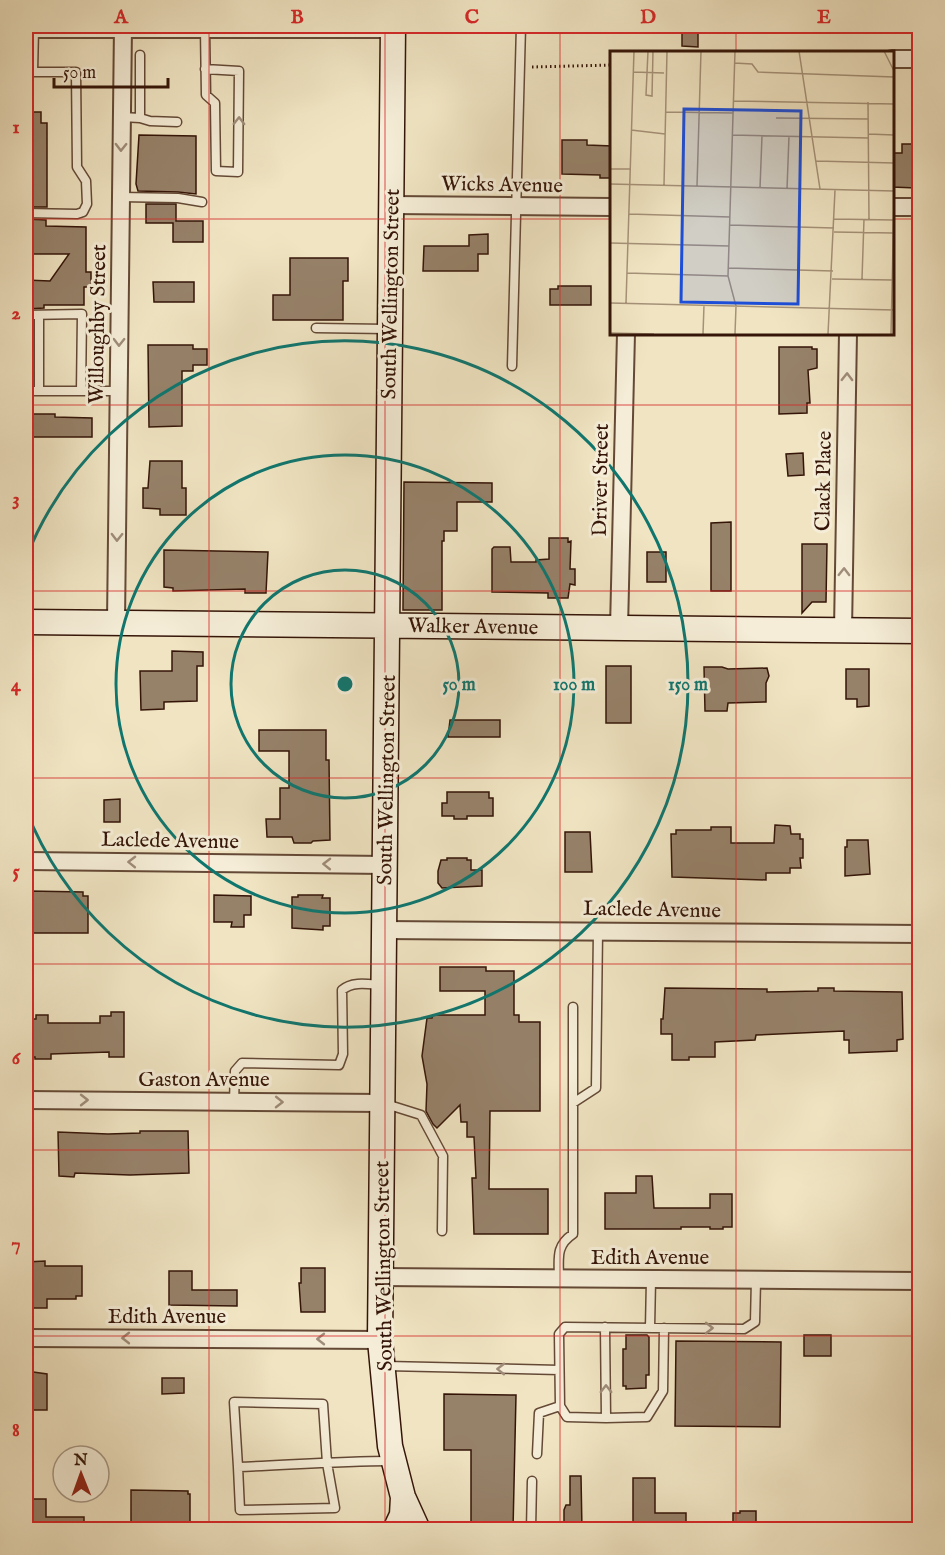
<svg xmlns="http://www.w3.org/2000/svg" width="945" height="1555" viewBox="0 0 945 1555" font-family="'IM FELL English',serif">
  <rect width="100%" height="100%" fill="#f0e4c2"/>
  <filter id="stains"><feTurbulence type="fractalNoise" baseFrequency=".00333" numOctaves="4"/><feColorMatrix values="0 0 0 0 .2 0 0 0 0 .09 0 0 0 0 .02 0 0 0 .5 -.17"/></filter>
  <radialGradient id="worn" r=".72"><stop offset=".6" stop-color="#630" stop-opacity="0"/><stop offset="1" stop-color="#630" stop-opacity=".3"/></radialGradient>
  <path fill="#968169" stroke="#351508" stroke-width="1.5" d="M682,26H698V47L682,46Z
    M26,112H41V123H47V207H26Z
    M139,135L196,136V194L178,192L138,191L136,184Z
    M562,140H587V145L612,146V178H600V175L562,174Z
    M902,144H918L920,185H916V188L892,187V153H902Z
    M146,204H176V221H203V242H173V223H146Z
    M26,219L46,220V226L86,227V272H91V287H84V305H44V308L26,309V280L50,281L69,254H26Z
    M488,234V254H478V271H423L424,246H469V235Z
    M290,258H348V281H343V320H273V295H290Z
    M153,282H194V302H154Z
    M558,286H591V305H550V289H558Z
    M148,345H193V349H207V365H193V371H182V426L149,427Z
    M779,347H812V349H817V368L808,370L810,403H807V413L779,414Z
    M26,414H55V417L92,418V437H26Z
    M803,453L804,475L788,476L786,454Z
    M150,461H182V488H186V515H160V509L143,508V488H148Z
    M404,482L492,483V502H457V531H444V541H442V610H403Z
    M731,522V591H711V523Z
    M549,538H568V542L571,541L570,569H575V585L570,584L568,598H548V593L492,592V549L494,547H510L511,562H536V560L549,559Z
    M802,544H827L826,602H812L802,613Z
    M164,550L268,552L266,593H245V589L173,591V588L164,587Z
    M647,552H666V582H647Z
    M172,651L203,652V666H197V701L164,702V709L141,710L140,671H172Z
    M606,666H631V723H606Z
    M704,667H722L728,669L767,668L769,676L766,683V702L728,703L727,711H705Z
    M846,669H869V706L857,707V699H846Z
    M450,720H500V737H448Z
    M259,730H326V760H329L330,840L313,841L311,843H294L292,837H267L266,819H280V788H289V751H259Z
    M447,792H489V798H493V816H467V819H454V816H442V803H447Z
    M120,799V822H104V800Z
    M775,825L790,826L791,834H800V839H803V858H800L801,868H790V873H766V880L672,877L671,834H676V830H711V827H731V843H774Z
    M565,832H590L592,872H565Z
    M847,840H868L870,874L845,876V847H847Z
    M447,858H467V860H471V870H482V886L442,888L438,883V871L441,860H447Z
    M29,891L83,892V896H88V933H28L27,906H29Z
    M214,895L251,896V915H244V927H231L232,922H214Z
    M298,895H323L322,898H330V926H323V930L292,928V897H298Z
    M440,967H486V971H514V1015H519V1022H540V1111H490L489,1189H548V1234H474L472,1178H476L474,1137H467V1122H461L460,1105L437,1128L433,1124L426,1111L427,1084L422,1056L427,1018H432L433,1015H485V991H440Z
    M665,988L767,989V992L818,991V988H834V991L902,992L903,1039L897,1040V1051L849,1053V1040H844V1031L756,1035L755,1040L715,1042V1057H689V1060H672V1034H661V1019H663Z
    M111,1012H124V1057H109V1052L51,1054V1059H35V1057H26V1019H36V1015H48V1023H100V1016H111Z
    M140,1131H188L189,1173L130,1175L75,1173L74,1177L59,1176L58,1132L108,1134L140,1133Z
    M636,1176H652L654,1208H710V1194H732V1227H723V1229H710V1227H681V1229H605V1193H636Z
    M45,1261V1266H82V1296H76V1299H47V1308H32L31,1304H26V1262Z
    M301,1268H325V1312H301L299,1283H301Z
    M169,1271H192V1290H237V1306L169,1305Z
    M626,1335H647L649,1337V1375H646V1388L626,1389V1386H623V1349H626Z
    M804,1335H831V1356H804Z
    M676,1341L781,1342L780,1427L675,1426Z
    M26,1371L47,1374V1410H29V1398H26Z
    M162,1378H184V1393L162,1394Z
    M444,1394L516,1395L513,1530H471V1450H444Z
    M570,1476H581L582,1530H564V1510L566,1505H570Z
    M633,1478H655V1513H686V1530H633Z
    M131,1490L188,1491V1494H190V1530H131Z
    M26,1499H46V1517H84V1530H26Z
    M740,1511H756V1530H733V1513H740Z"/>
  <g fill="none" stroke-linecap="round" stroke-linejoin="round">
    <g stroke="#644936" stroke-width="11">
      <path id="lane" d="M205,29L206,95L215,103L216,171L238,172L239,71L205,69
        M122,117L140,118L150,121L177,122
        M140,118V55
        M121,197L178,198L202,202
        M26,213L77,214L83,212L87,204L86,181L77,167L76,72H33L34,29
        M26,315L82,314L81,391
        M316,328L387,329
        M512,366L521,26
        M26,391H119
        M39,391V315
        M234,1101L235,1071L242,1063L339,1065L343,1054L342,990C352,981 368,984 380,985
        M573,1103V1007
        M386,1104L421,1115L443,1156L442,1231
        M559,1279C559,1259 555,1246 573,1234V1103L596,1088L598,931
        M605,1327L606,1418L647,1417L663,1391L664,1328
        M650,1328L651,1280
        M386,1366L559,1370
        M606,1418L567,1417L560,1406L559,1334L565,1327L744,1329L755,1322L756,1280
        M537,1454L539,1413L560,1406
        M238,1467L240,1510L335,1508L327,1463L323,1404L234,1402L238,1467C289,1465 339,1461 390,1461
        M531,1530L532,1481"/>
    </g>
    <g stroke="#644936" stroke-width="20">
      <path id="street" d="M26,29H393
        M892,59H920
        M391,205L612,207
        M892,207H920
        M116,622L123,26
        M619,628L626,333
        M843,630L848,333
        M26,861L385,865
        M384,930L920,934
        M26,1100L382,1103
        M380,1277L920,1281
        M26,1338L380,1340"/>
    </g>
    <g stroke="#351508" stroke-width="27">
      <path id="secondary" d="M393,26L380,1340L390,1446L403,1497L418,1530
        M26,622L920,631
        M395,1530L402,1515L403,1497"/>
    </g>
    <path stroke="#351508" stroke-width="3" stroke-dasharray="1.5 3" stroke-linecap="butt" d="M532,67L612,65"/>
    <use href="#lane" stroke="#f5edd7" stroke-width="8"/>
    <use href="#street" stroke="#f5edd7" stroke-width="16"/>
    <use href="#secondary" stroke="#f5edd7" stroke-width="24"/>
  </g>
  <defs><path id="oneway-chevron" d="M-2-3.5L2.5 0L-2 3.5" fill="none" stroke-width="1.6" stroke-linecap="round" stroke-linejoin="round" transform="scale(1.5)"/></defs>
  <g stroke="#9f8c7a">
    <use href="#oneway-chevron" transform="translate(239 121) rotate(-89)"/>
    <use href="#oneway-chevron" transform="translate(121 147) rotate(91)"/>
    <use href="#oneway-chevron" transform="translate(119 342) rotate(91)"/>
    <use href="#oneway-chevron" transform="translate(847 377) rotate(-89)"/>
    <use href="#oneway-chevron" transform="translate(117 537) rotate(91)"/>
    <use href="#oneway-chevron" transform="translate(844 572) rotate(-89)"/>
    <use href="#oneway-chevron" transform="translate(132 862) rotate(-179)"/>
    <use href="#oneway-chevron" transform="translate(327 864) rotate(-179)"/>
    <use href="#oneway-chevron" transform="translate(84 1100)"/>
    <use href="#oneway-chevron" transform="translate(279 1102) rotate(1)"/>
    <use href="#oneway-chevron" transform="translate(709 1328)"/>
    <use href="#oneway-chevron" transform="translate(126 1338) rotate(-180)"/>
    <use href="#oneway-chevron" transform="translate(321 1339) rotate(-180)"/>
    <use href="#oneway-chevron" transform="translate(501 1369) rotate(-179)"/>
    <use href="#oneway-chevron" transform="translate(606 1389) rotate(-90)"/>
  </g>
  <path fill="none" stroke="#d62828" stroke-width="1.5" stroke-opacity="0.55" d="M209,26V1530M385,26V1530M560,26V1530M736,26V52M26,219H612M892,219H920M736,333V1530M26,405H920M26,591H920M26,778H920M26,964H920M26,1150H920M26,1336H920"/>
  <g fill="none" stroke="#0f766e" stroke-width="3">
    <circle cx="345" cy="684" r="114"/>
    <circle cx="345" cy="684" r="229"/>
    <path d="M26 558A343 343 0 1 1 26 810"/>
  </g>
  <g text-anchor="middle" stroke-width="6" stroke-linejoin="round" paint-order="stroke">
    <g font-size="21" fill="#351508" stroke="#f5edd7">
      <text transform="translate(502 184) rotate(1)" y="7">Wicks Avenue</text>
      <text transform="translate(390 294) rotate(-89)" y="7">South Wellington Street</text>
      <text transform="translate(97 324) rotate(-89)" y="7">Willoughby Street</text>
      <text transform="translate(600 480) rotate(-89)" y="7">Driver Street</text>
      <text transform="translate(823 481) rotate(-89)" y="7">Clack Place</text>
      <text transform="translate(473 626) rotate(1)" y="7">Walker Avenue</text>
      <text transform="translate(386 780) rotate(-89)" y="7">South Wellington Street</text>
      <text transform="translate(170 840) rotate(1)" y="7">Laclede Avenue</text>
      <text transform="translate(652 909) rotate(1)" y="7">Laclede Avenue</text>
      <text x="204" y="1086">Gaston Avenue</text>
      <text x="650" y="1264">Edith Avenue</text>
      <text transform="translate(383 1266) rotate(-91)" y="7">South Wellington Street</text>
      <text x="167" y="1323">Edith Avenue</text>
    </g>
  </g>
  <g transform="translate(610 51)">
    <rect width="284" height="284" fill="#f0e4c2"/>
    <path fill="none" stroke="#a59178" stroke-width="1.5" d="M38,0L36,44L42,45L43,0M125,0L118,225L126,255L125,283M189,0L210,138M274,0L284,20M124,12L142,13L148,21L284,26M23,21L54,22M123,50L284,53M258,51L259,168M56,61L123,62M166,67L258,68M21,79L55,83M258,83L284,84M122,84L259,87M206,110L284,112M0,118H20M0,133L284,140M54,134L57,0M87,135L91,0M150,137L152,85M177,138L179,85M19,163L120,166M224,168L283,169M120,174L224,177M224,181L283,182M0,192L119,195M118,217L223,220M17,222L118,225M222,228L282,229M252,228L254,168M0,252L284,259M16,252L24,0M0,282L44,283M93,283L94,254M218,283L225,139M281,283L284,148"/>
    <path fill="#1d4ed8" fill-opacity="0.15" stroke="#1d4ed8" stroke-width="3" d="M74,58L191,60L188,253L71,251Z"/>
    <rect width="284" height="284" fill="none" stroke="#351508" stroke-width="3"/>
  </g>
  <circle cx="345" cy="684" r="9" fill="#0f766e" stroke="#f5edd7" stroke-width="3"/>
  <g font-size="18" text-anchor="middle" font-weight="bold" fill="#0f766e" stroke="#f5edd7" stroke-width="6" stroke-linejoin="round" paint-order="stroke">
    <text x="459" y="690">50 m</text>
    <text x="574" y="690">100 m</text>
    <text x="688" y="690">150 m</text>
  </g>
  <rect width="945" height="1555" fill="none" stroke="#f0e4c2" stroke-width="66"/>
  <g transform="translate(81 1474) rotate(359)"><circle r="28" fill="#f5edd7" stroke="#a89784" stroke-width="1.5"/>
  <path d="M0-4.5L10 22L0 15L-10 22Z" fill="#8f2418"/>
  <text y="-9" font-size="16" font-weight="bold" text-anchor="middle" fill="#351508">N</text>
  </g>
  <path d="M54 78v9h114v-9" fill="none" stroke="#351508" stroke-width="3"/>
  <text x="63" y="78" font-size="18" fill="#351508" stroke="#f5edd7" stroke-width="4.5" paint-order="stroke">50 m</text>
  <rect x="33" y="33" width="879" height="1489" fill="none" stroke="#d62828" stroke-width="2"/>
  <g font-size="20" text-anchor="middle" font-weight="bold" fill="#d62828">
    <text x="121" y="23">A</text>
    <text x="297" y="23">B</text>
    <text x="472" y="23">C</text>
    <text x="648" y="23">D</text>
    <text x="824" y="23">E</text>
    <text x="16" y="133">1</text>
    <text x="16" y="319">2</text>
    <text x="16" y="505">3</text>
    <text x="16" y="691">4</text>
    <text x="16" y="877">5</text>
    <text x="16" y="1064">6</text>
    <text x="16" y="1250">7</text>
    <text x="16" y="1436">8</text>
  </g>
  <rect width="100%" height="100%" filter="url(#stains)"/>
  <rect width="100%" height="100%" fill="url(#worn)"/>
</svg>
